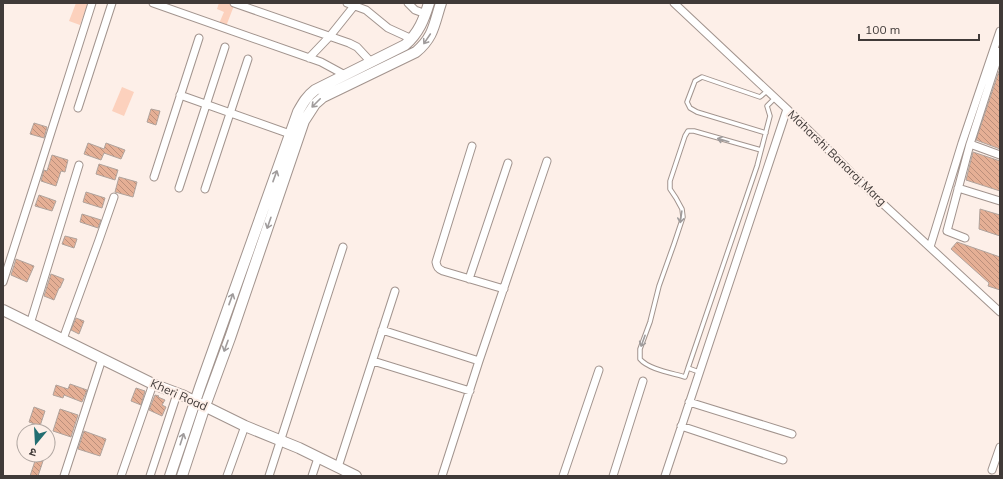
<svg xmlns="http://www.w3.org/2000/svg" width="1003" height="479" viewBox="0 0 1003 479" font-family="Mulish,'Noto Sans Devanagari',sans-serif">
  <defs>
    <pattern id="building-back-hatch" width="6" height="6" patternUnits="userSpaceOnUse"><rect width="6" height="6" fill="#e5af95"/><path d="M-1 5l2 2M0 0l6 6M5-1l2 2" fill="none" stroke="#bb8f7b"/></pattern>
  </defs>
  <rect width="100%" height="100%" fill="#fdefe8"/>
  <path fill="#fcd1bd" d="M76,3H88L80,25L69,21Z
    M219,3H235L225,29L218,26L224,12L217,9Z
    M122,87L134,92L124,116L112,111Z"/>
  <path fill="url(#building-back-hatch)" stroke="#b0a39c" d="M999,71H1000V149L976,140Z
    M151,109L160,111L156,125L147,122Z
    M34,123L47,127L44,138L30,134Z
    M88,143L104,149L106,143L125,150L121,159L104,153L101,160L84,154Z
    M973,152L1000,161V191L966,180Z
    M52,155L68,160L65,172L61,171L56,186L41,181L44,170L47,171Z
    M99,164L118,170L115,180L96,174Z
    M119,177L137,182L133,197L115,192Z
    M86,192L105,198L102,208L83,202Z
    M39,195L56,201L52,211L35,206Z
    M980,209L1000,215V236L979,229Z
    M82,214L101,220L98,228L80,222Z
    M65,236L77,239L74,248L62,244Z
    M957,242L1000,257V290L988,286L989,283L951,249Z
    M16,259L34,266L27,282L11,275Z
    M51,274L64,279L60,288H59L54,300L44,296Z
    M76,318L84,321L79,334L71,330Z
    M70,384L87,390L82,402L64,395L63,398L53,395L56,385L68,389Z
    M136,388L145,391L141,405L131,401Z
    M155,395L159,396L158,397L165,400L162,405L166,407L162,416L149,410Z
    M34,407L45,411L40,426L29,422Z
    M60,409L78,415L71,437L53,431Z
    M84,431L106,439L100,456L78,449Z
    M37,455H45L38,476H30Z"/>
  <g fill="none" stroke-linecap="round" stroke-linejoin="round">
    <g stroke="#a2948e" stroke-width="5.5">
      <path id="lane" d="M766,133L697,112L690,108L687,102L695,81L702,77L760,97L767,91
        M688,368L685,377C672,373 648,369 640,359V349L650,322L659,286L674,244L683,217L682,209L676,198L670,189V181L685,136L688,131H694L761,150
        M699,372L688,368L757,166L770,116L767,106L775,98"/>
    </g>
    <g stroke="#a2948e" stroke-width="9">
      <path id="street" d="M153,3L321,62L345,75
        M234,3L349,43L357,47L371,62
        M347,3L366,10L388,28L412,39
        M408,3L415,10L426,14
        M674,3L787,109L882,203L1000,312
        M309,58L330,36L354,6L355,3
        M180,95L290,134
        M78,108L112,3
        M970,144L1000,155
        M472,146L436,262C437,267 438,269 443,271L504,289
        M154,177L199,38
        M179,188L225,47
        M958,188L1000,201
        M205,189L248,59
        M965,238L947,231L970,144L1000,51
        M930,247L962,143L1000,31
        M469,279L508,163
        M3,282L39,170L92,3
        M30,324L79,165
        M382,330L479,361
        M63,339L99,240L114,197
        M373,361L470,391
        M689,402L792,434
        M681,426L783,460
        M338,467L395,291
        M992,470L1000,447
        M64,476L102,359
        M121,476L153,384
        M150,476L177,394
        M227,476L245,426
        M269,476L343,247
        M312,476L318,458
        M442,476L479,361L547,161
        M563,476L599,370
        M613,476L643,381
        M665,476L787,109"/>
    </g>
    <g stroke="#a2948e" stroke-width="12">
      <path id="secondary" d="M3,310L153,384L182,395L245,426L299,448L356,476
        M170,476L200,387L298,112C303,103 307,96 315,90L405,45C419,33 424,19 429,3
        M182,476L205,406L230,338L304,121L315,104L323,97L416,52C434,37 434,24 441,3"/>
    </g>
    <use href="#lane" stroke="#fff" stroke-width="3.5"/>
    <use href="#street" stroke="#fff" stroke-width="7"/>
    <use href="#secondary" stroke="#fff" stroke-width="10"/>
  </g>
  <defs><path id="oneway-shaft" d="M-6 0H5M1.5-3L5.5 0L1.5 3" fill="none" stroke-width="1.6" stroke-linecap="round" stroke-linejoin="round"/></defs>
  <g stroke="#a09c9c">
    <use href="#oneway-shaft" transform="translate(427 39) rotate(124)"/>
    <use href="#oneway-shaft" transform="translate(316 103) rotate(135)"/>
    <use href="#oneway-shaft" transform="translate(723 140) rotate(-164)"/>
    <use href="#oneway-shaft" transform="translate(275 176) rotate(-70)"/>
    <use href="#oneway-shaft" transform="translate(681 217) rotate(98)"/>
    <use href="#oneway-shaft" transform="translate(269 223) rotate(109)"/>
    <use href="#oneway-shaft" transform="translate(231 299) rotate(-70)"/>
    <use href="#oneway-shaft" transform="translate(643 341) rotate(110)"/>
    <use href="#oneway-shaft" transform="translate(226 346) rotate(110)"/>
    <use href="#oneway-shaft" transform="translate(182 439) rotate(-72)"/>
  </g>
  <g text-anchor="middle" stroke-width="4" stroke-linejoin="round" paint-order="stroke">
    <g font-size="12" fill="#403a38" stroke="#fdefe8">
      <text transform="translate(837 158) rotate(44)" y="4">Maharshi Banaraj Marg</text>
      <text transform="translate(179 395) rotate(24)" y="4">Kheri Road</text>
    </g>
  </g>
  <rect width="1003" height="479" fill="none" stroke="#403a38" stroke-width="8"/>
  <g transform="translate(36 443) rotate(198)"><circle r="19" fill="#fdefe8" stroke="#b1a7a2"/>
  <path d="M0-3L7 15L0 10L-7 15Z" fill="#236e71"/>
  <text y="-6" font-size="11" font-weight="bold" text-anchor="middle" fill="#403a38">उ</text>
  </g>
  <path d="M859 34v6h120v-6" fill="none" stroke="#403a38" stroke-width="2"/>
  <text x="865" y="34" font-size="12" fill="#403a38" stroke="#fdefe8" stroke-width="3" paint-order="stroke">100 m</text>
</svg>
